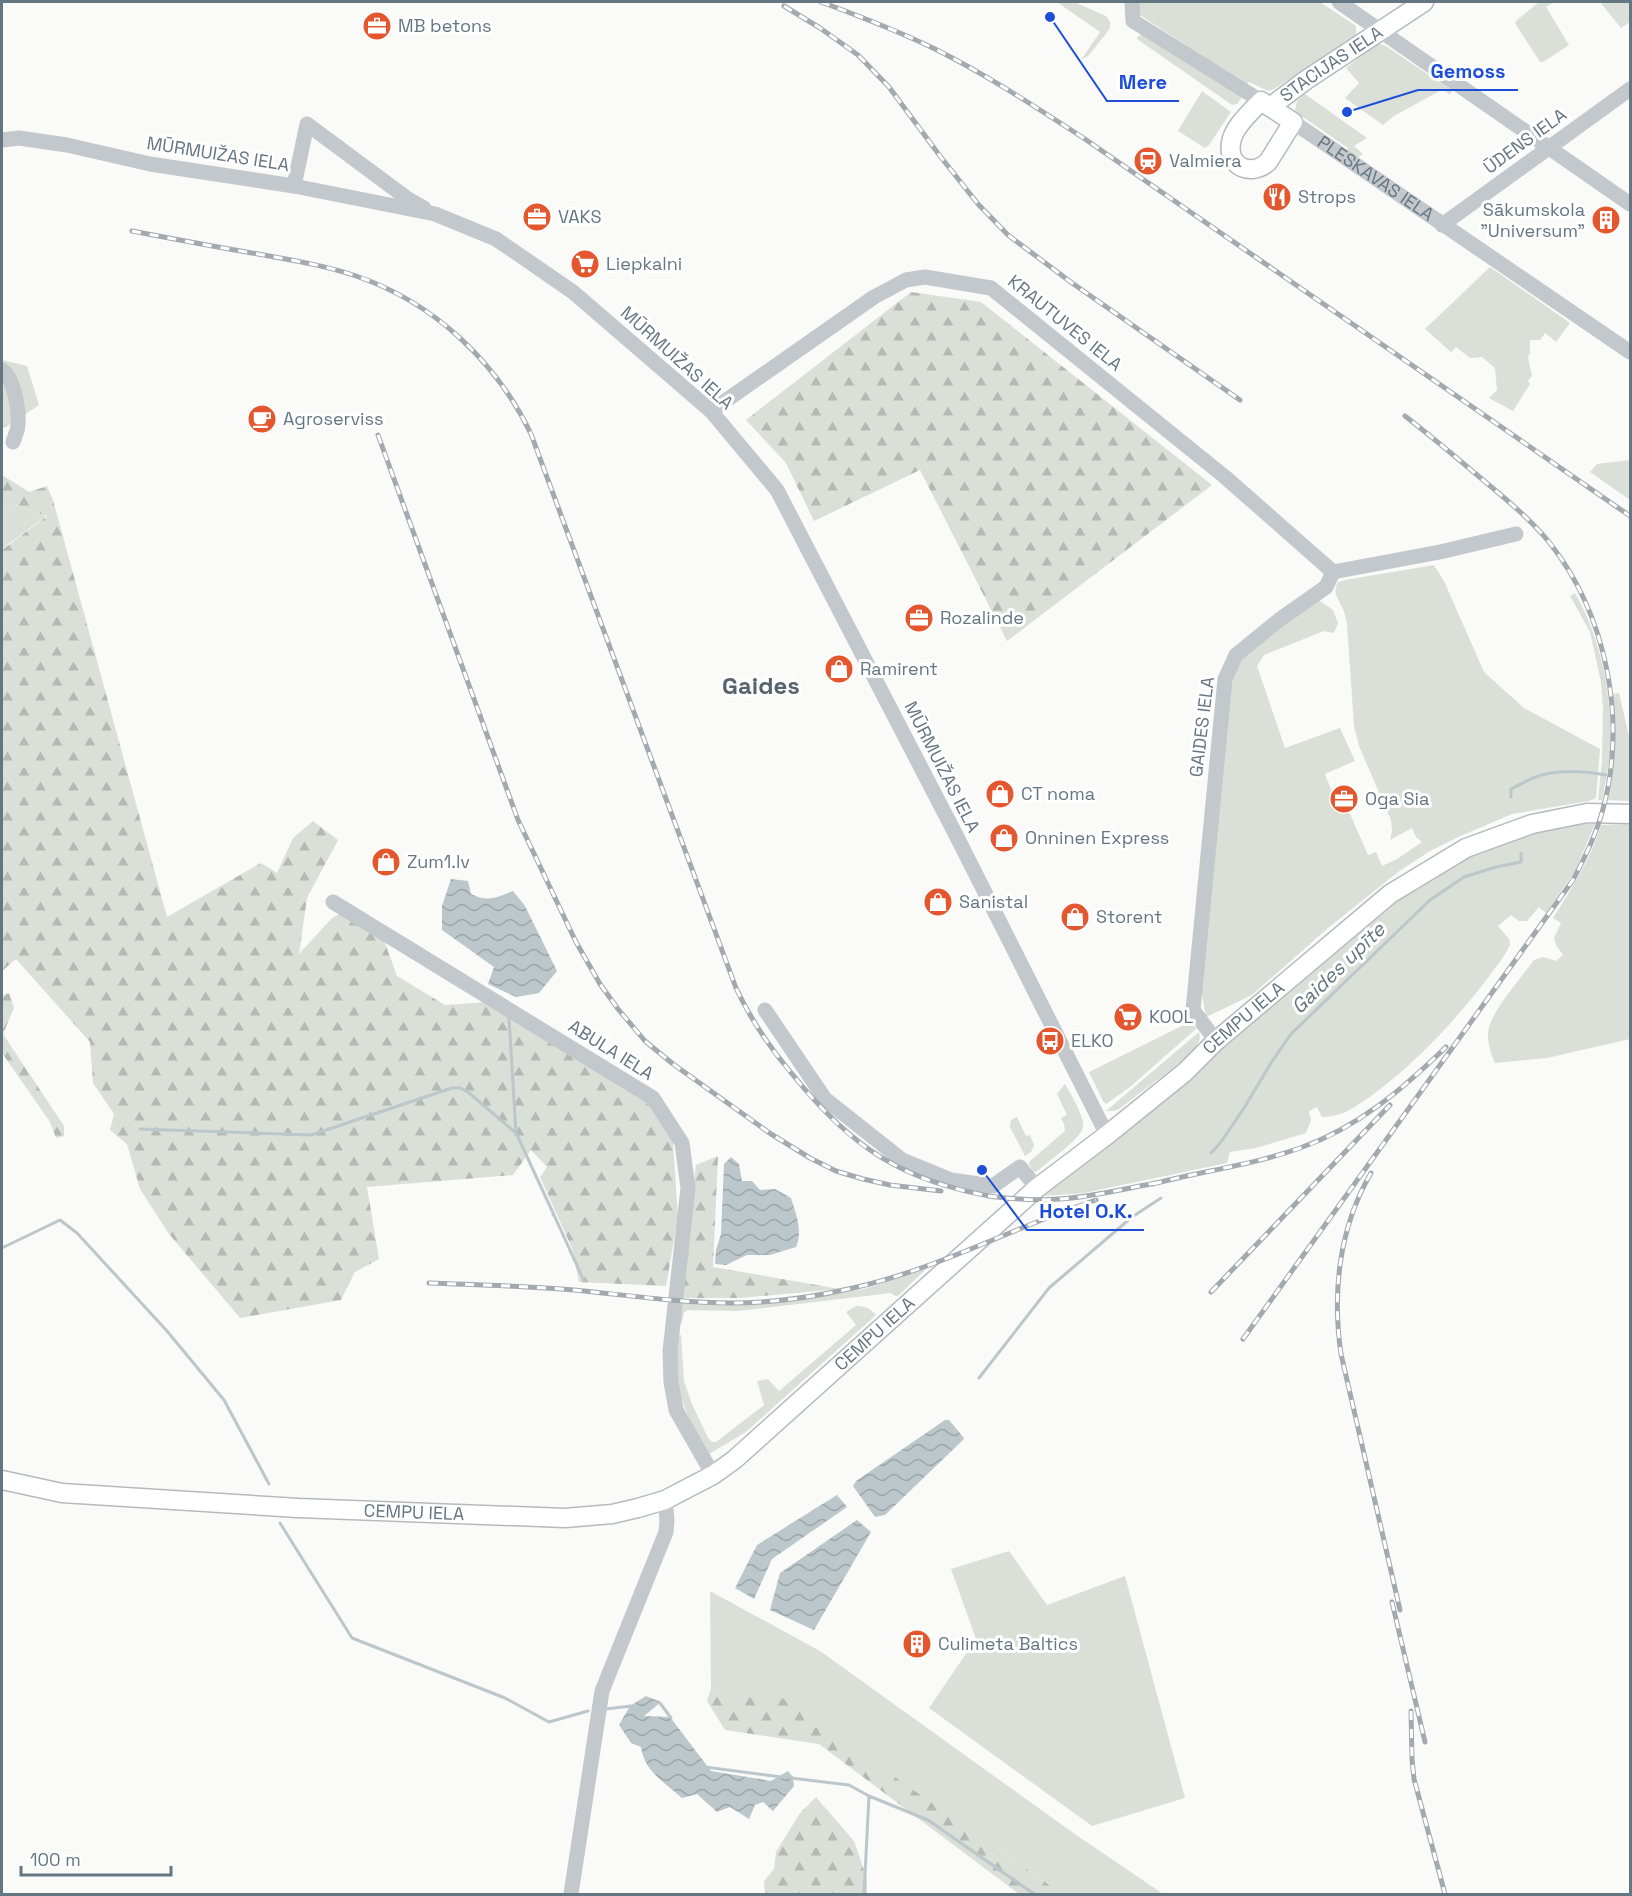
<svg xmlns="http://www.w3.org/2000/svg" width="1632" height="1896" viewBox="0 0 1632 1896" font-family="'Space Grotesk',sans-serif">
  <defs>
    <pattern id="forest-firs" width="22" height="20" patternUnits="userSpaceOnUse" patternTransform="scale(1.5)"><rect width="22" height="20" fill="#dadfd7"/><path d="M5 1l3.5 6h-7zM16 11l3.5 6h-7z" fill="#b4b9b4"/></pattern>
    <pattern id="water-waves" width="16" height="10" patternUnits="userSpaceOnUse" patternTransform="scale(1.5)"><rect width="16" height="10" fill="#bbc7cb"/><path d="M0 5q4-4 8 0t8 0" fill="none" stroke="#9ca6aa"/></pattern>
  </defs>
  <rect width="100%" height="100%" fill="#fafaf8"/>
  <path fill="#dadfd7" d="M1057,2H1074L1106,16L1110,22V28L1105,35L1088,56L1081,60L1100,32Z
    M1138,2H1320L1356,26V35L1274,89L1268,91L1249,82L1246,85L1140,15Z
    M1539,2H1554L1546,7L1569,45L1543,62H1540L1515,23L1517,20Z
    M1600,2H1630V22L1621,28Z
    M1144,34L1243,96L1237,104L1232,105L1137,39L1138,36Z
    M1378,43L1386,46L1439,82L1447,80L1454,87L1450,95L1443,89L1394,116L1383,125L1345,98L1359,83L1346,68Z
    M1202,91L1231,112L1209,145L1205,148L1178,131Z
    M1305,94L1367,138L1354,146L1363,154L1355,159L1347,150L1348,148L1297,113L1295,110L1297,101Z
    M1490,267L1570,323L1556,342L1545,333L1540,340H1530V354L1528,357L1532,376L1528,381L1530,384L1513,411L1489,398L1497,390L1495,368L1482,357L1470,358L1456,347L1451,352L1425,329Z
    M2,360L27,366L39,405L5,428L2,426Z
    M1630,460V500L1590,472L1597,464Z
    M2,501L46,516L2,549Z
    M1434,565L1444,581L1484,672L1524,708L1600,749L1596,798L1589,801L1512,814L1458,837L1430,851L1398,872L1328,928L1252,995L1206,1017L1200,984L1229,683L1240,658L1313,602L1320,601L1333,610L1338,623L1334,633L1324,631L1264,655L1257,666L1285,748L1340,728L1355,761L1325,774L1332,792L1339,789L1368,855L1376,852L1382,866L1397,859L1422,842L1416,837L1412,828L1390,840L1392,831L1391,820L1359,746L1354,726L1347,624C1346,619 1345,614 1343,609C1338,598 1332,593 1338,582L1345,580Z
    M1575,593C1599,635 1610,687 1611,736C1611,757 1606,779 1602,800H1598L1602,761L1603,708L1601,682L1590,632L1570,596Z
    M1619,693L1630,741V801L1608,800C1615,764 1615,731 1613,694Z
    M1578,824H1595L1575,871L1546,913L1539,907L1527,921H1519L1511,915L1498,926L1509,939L1510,945C1505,956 1497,965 1490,975C1456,1021 1404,1076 1356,1106C1346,1113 1334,1117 1322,1117L1317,1107L1309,1111L1311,1120L1306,1133L1256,1148L1230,1152L1227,1163L1084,1193L1044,1196L1421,881L1479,850L1529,833Z
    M1630,824V1039L1547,1058L1495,1063C1490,1052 1486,1039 1489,1027C1495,1007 1521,978 1534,960L1543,957L1556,961L1563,955L1556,945L1554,938L1561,923L1553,918C1572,888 1591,859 1601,825Z
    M1190,1024L1197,1028L1130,1087L1106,1104L1103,1101L1089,1072L1184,1025Z
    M1199,1032L1200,1038L1195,1051L1119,1109L1114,1111H1106Z
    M1065,1084C1070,1093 1085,1117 1083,1127C1082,1138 1046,1163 1036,1172L1033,1171L1029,1164L1030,1161L1065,1131L1064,1124L1061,1118L1067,1115L1057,1094Z
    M1017,1117L1026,1136L1030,1135L1034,1145L1031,1152L1025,1156L1010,1127L1011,1120Z
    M926,1269L898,1296H895L891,1293L738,1311L688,1310L684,1312L682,1323L679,1324L680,1302L722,1305L806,1299L864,1289Z
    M856,1306C864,1306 870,1308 876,1315L746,1432L709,1454C695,1430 680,1406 677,1377C676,1363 677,1349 678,1335H681L684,1381L692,1404L708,1438L712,1442H716L764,1405L757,1381L768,1379L779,1391L856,1325L846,1312Z
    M1009,1551L1047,1605L1125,1576L1185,1798L1092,1826L929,1708L976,1639L951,1569Z
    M710,1591L820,1651L1072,1832L1163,1894H1062L782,1699L711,1689Z"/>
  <path fill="url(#forest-firs)" d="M911,292L981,302L1212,485L1007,641L920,470L814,521L786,463L746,420Z
    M2,475L29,492L47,486L53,500L167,917L261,863L277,873L293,838L313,821L338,840L307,898L299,954L332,918L354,906L388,929L385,943L397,976L445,1005L488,1002L649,1100L672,1127L678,1217L666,1286L579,1282L572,1248L540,1177L547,1167L531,1150L513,1175L367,1187L379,1259L355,1272L341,1300L240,1318L169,1234L140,1189L127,1144L110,1130L114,1114L93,1083L90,1042L16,959L2,971V550L47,516L2,501Z
    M9,993L14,1008L3,1034L64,1126V1136L56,1138L50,1122L2,1053V996Z
    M718,1156L713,1267L840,1289L739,1298H681L696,1165Z
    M711,1689L782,1698L1062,1894H1019L819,1744L725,1730L707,1701Z
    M816,1797L854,1841L867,1879V1894H765L764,1881L774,1869L776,1852L800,1813Z"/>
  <path fill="url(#water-waves)" d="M451,879L468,881L471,894C487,902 496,898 513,891L525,906L557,971L539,993L516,997L488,984L494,967L442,930V906Z
    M731,1157L739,1164L742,1181H752L760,1190L775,1189L791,1198C796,1214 803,1231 796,1247L770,1255H747L726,1265L715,1264L716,1250L721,1234L724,1164Z
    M945,1420H949L964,1438L963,1440L885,1515L875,1517L853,1486L856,1481Z
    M837,1495L847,1507L772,1559L754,1599L735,1588L757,1545Z
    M857,1520L871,1532L814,1630L770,1610L780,1573Z
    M646,1696L661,1702L644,1716L670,1717L711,1771L771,1781L788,1771L793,1777L794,1786L773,1811L763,1802L755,1805L749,1819L730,1807L717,1812L697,1794L682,1798C665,1783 644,1771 641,1747L631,1743L619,1725L630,1706Z"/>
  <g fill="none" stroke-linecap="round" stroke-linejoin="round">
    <path stroke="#bbc7cb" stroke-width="3" d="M1511,797V789C1519,785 1526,781 1533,778C1555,769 1584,771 1606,775
      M140,1129L311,1135L452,1088H460L468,1092L516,1133L509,1018
      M516,1133L554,1215H553
      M1211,1153L1221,1142L1244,1108L1271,1063L1291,1034L1430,900L1464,877L1496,867L1521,862V853
      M554,1215L584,1281
      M2,1248L60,1220L77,1233L167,1331L224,1400L269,1484
      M979,1378L1049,1288L1132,1217L1161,1198
      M280,1523L352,1638L505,1698L549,1722L588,1711
      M659,1703H660L671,1718
      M606,1709L631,1706
      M705,1767L782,1777
      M791,1778L849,1785L869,1796L864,1894
      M869,1796L928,1820L1034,1894"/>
    <g stroke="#b5babe" stroke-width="21">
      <g id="major">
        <path d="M1261,101L1293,122L1268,162C1251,177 1227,167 1231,143C1233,127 1251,112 1261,101Z"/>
        <path id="s2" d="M1270,107L1306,80L1424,2"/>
        <path id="s3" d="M2,1480L62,1493L298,1508L565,1518L612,1514L638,1508L665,1500L713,1475L734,1460L1037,1188L1107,1135L1185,1072L1216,1041L1390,894L1466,848L1532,824L1587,813L1630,814"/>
      </g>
    </g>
    <g stroke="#c3c8cc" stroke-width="15">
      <path d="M1132,2L1133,21L1261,101"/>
      <path d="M1339,2L1630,204"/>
      <path id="s1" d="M1293,122L1630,352"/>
      <path d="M2,140L19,138L67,145L150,164L294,186L435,214L496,239L573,292L711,411L777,490L957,837L1107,1135"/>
      <path d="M294,186L307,124L408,199L424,208"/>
      <path d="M1442,225L1630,89"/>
      <path d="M2,370C14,378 19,409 18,424C18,430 15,436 13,442"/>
      <path d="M711,411L874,297L906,280L925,277L991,288L1225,477L1333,572"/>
      <path d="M1333,572L1440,552L1516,534"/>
      <path d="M333,902L653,1098L682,1143L688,1188L670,1351L671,1382L676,1410L713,1475"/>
      <path d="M765,1010L825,1099L902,1160L951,1180L993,1186L1020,1167L1037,1188"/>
      <path d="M1216,1041L1193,1010L1225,679L1236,655L1279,620L1326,587L1333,572"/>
      <path d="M571,1894L602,1691L666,1532L667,1520L665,1500"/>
    </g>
    <use href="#major" stroke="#fff" stroke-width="18"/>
    <g stroke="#a2aab0" stroke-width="5">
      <path id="rail" d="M821,2C859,16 898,31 935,49C987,75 1034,106 1082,137L1630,516
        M784,6L820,28L858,55L889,87L940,156L978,204L1008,235L1072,283L1240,400
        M132,231C174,239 216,247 258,254C291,260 324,265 356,276C433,302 496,361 531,434L736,988C751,1020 770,1048 793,1075C852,1148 902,1181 995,1197
        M378,435L518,820L576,942L600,984L618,1009L645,1041L673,1064L771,1134L810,1158L836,1171L863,1179L890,1185L941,1191
        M1371,1173C1339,1228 1332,1292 1341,1354L1400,1610
        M1153,1184C1202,1171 1253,1165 1300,1148C1357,1128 1403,1089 1446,1047
        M988,1196C1012,1199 1036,1201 1059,1199C1093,1197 1127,1188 1161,1182
        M429,1283C478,1285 526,1286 574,1290C626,1295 680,1303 732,1303C773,1303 814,1297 853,1288C938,1269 1014,1227 1096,1200
        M1211,1292L1390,1105
        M1243,1339L1573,880C1585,857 1596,835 1603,809C1627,720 1607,615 1549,542C1530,519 1506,499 1483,480C1457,458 1432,437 1405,416
        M1392,1602L1425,1742
        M1411,1711L1412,1759L1414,1779L1445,1894"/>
    </g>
    <use href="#rail" stroke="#fff" stroke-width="3" stroke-dasharray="9" stroke-linecap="butt"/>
  </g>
  <defs>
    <g id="office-disc" transform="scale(1.5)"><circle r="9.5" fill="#e4572e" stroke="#fff"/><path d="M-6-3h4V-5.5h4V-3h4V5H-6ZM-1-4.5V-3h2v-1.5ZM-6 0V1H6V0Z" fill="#fff"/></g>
    <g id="station-disc" transform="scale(1.5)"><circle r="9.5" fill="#e4572e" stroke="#fff"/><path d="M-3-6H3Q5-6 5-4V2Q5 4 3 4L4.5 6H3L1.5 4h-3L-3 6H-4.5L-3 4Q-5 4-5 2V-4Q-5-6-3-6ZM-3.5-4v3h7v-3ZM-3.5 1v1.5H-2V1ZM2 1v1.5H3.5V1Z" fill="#fff"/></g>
    <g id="restaurant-disc" transform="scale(1.5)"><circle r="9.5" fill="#e4572e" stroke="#fff"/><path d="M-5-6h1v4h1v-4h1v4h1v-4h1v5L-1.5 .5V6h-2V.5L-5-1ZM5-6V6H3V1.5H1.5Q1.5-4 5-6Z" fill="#fff"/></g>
    <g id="building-disc" transform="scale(1.5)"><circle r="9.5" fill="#e4572e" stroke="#fff"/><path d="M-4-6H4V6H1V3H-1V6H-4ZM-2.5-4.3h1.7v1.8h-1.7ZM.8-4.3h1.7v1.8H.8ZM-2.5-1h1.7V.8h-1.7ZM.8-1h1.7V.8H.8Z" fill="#fff"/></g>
    <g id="supermarket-disc" transform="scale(1.5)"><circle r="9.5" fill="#e4572e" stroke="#fff"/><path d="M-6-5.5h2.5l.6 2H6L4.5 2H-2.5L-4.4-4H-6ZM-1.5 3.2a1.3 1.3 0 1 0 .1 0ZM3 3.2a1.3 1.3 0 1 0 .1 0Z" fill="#fff"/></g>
    <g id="cafe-disc" transform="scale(1.5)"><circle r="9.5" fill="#e4572e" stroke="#fff"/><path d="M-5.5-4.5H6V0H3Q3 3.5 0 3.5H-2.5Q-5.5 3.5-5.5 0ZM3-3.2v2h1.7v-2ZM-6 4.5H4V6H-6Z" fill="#fff"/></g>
    <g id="shop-disc" transform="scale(1.5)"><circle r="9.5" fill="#e4572e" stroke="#fff"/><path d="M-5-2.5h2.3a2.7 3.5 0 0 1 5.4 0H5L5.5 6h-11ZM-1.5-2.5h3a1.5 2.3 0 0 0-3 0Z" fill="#fff"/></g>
    <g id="bus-disc" transform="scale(1.5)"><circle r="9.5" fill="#e4572e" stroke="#fff"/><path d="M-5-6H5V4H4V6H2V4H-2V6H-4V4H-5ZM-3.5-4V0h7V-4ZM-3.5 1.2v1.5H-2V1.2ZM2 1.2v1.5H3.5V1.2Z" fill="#fff"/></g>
  </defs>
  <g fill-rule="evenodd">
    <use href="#office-disc" x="377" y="26"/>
    <use href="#station-disc" x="1148" y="161"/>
    <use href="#restaurant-disc" x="1277" y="197"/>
    <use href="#office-disc" x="537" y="217"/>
    <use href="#building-disc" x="1606" y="220"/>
    <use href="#supermarket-disc" x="585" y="264"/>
    <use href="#cafe-disc" x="262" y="419"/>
    <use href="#office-disc" x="919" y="618"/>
    <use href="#shop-disc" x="839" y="669"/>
    <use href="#shop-disc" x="1000" y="794"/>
    <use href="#office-disc" x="1344" y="799"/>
    <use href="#shop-disc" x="1004" y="838"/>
    <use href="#shop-disc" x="386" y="862"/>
    <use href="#shop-disc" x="938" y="902"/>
    <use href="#shop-disc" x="1075" y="917"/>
    <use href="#supermarket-disc" x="1128" y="1017"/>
    <use href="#bus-disc" x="1050" y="1041"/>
    <use href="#building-disc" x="917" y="1644"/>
  </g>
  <g text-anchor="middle" stroke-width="6" stroke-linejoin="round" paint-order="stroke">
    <g font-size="18" fill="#657683" stroke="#fff" text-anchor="start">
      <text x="398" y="32">MB betons</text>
      <text x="1169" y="167">Valmiera</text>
      <text x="1298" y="203">Strops</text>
      <text x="1585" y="216" text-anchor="end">Sākumskola<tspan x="1585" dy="21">"Universum"</tspan></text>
      <text x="558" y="223">VAKS</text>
      <text x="606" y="270">Liepkalni</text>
      <text x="283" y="425">Agroserviss</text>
      <text x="940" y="624">Rozalinde</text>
      <text x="860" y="675">Ramirent</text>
      <text x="1021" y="800">CT noma</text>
      <text x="1365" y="805">Oga Sia</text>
      <text x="1025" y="844">Onninen Express</text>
      <text x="407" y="868">Zum1.lv</text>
      <text x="959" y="908">Sanistal</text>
      <text x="1096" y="923">Storent</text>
      <text x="1149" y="1023">KOOL</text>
      <text x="1071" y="1047">ELKO</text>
      <text x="938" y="1650">Culimeta Baltics</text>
    </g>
    <g font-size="18" fill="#657683" stroke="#fff">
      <text dy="6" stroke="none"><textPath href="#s2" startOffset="75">STACIJAS IELA</textPath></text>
      <text transform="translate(1525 141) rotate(-36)" y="6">ŪDENS IELA</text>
      <text transform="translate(218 154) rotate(9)" y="6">MŪRMUIŽAS IELA</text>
      <text dy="6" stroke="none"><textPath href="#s1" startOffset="100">PLESKAVAS IELA</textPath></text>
      <text transform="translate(1065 323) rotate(39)" y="6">KRAUTUVES IELA</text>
      <text transform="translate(677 358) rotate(42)" y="6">MŪRMUIŽAS IELA</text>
      <text transform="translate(1202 727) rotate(-83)" y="6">GAIDES IELA</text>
      <text transform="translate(942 767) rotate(63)" y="6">MŪRMUIŽAS IELA</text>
      <text dy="6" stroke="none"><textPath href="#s3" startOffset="1422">CEMPU IELA</textPath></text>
      <text transform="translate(611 1050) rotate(32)" y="6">ABULA IELA</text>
      <text dy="6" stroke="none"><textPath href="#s3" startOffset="936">CEMPU IELA</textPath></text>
      <text dy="6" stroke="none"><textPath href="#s3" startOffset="414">CEMPU IELA</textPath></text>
    </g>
    <g font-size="20" font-style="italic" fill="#60757c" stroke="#fff">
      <text transform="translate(1338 968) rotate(-44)" y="7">Gaides upīte</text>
    </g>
    <g font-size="24" font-weight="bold" fill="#57646e" stroke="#fff">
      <text x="761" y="694">Gaides</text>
    </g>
  </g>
  <path fill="none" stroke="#1d4ed8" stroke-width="2" d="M1347 112L1418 90H1518M1050 17L1107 101H1179M982 1170L1027 1230H1144"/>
  <g fill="#1d4ed8" stroke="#fff" stroke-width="2">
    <circle cx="1347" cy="112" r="6"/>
    <circle cx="1050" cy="17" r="6"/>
    <circle cx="982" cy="1170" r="6"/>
  </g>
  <g font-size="20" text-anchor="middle" font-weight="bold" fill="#1d4ed8" stroke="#fff" stroke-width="6" stroke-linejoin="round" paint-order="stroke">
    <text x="1468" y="78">Gemoss</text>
    <text x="1143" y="89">Mere</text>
    <text x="1086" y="1218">Hotel O.K.</text>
  </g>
  <rect width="1632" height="1896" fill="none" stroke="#657683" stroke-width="6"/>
  <path d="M21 1866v9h150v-9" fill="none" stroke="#657683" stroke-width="3"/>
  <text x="30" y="1866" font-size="18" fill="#657683" stroke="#ffffff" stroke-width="4.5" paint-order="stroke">100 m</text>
</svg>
